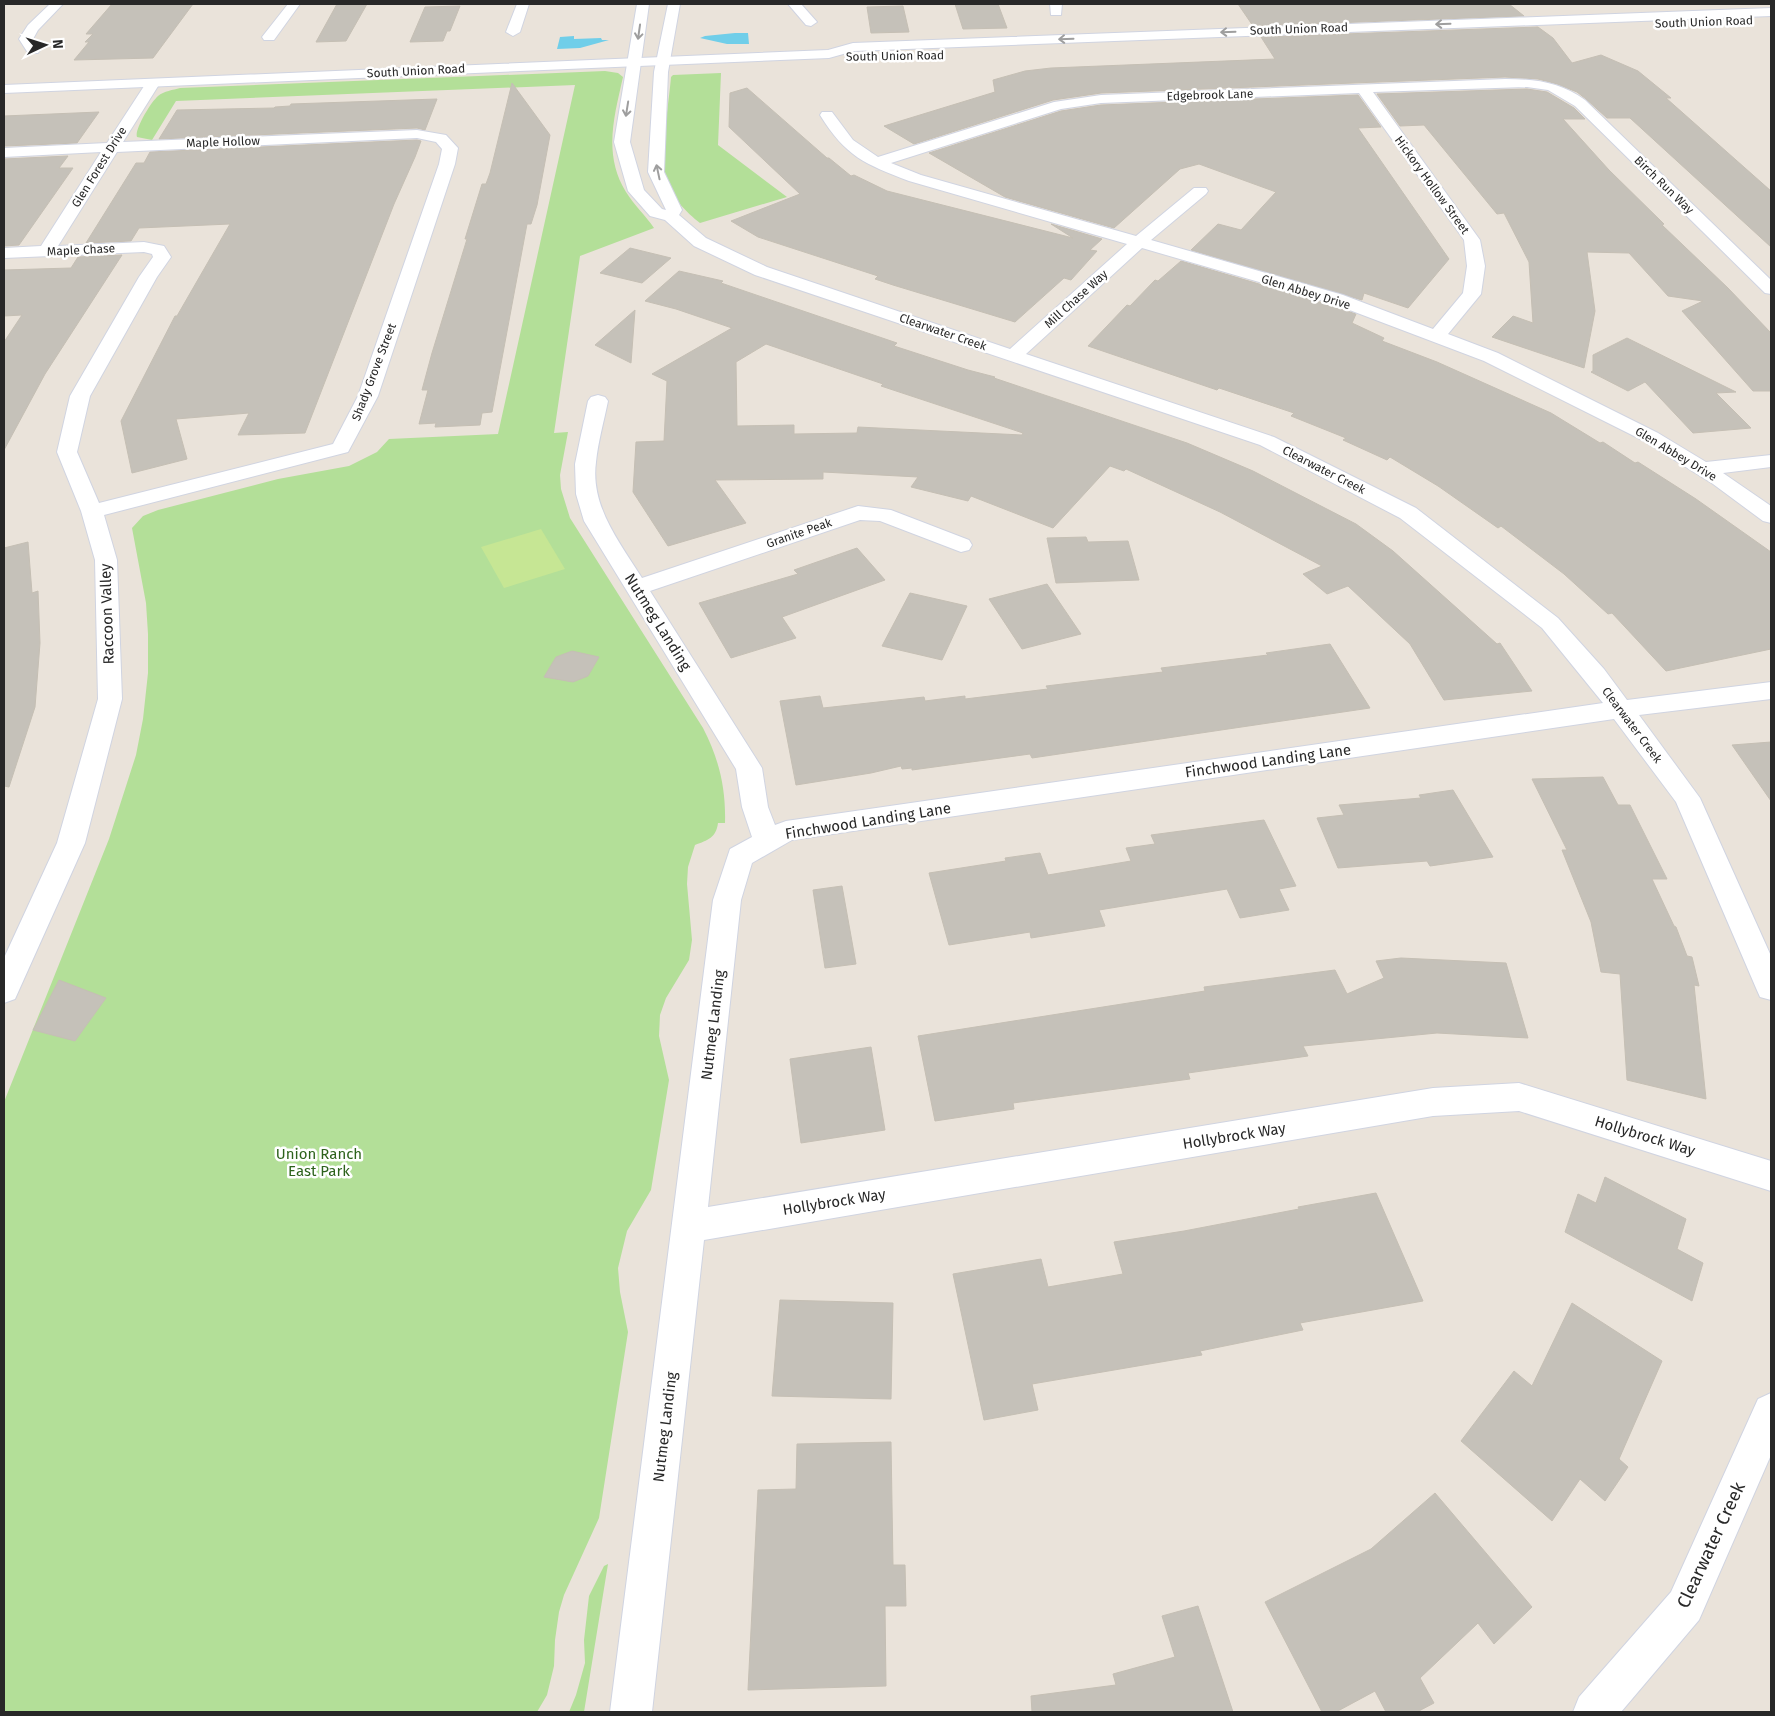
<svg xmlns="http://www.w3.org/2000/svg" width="1775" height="1716" viewBox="0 0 1775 1716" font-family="'Fira Sans',sans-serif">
  <rect width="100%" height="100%" fill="#eae3da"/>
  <path fill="#b3df98" d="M605,71L618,73L623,77C614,117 603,155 626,192C634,205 646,216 654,228L580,256L554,433L568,432L560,475L561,489L570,518L703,728C719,759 726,788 725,823H718C716,838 708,840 695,845L688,867L687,884L692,940L689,960L666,998L660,1015L659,1036L669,1080L651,1190L627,1231L618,1268L620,1292L628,1332L599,1518L564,1595L559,1612L555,1640L554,1666L547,1695L537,1712H4V1102L109,839L136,755L143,719L148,673V634L146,603L132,528L143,516L158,510L278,479L349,466L377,452L389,439L498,434L575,85L176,101L152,140L137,137C134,130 151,102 158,96C164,91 173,90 180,88Z
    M721,73L718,145L787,197L700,223C687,213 669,195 665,178C660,154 669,103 671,77L673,75Z
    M608,1564L584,1712H569L576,1695L585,1663L584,1640L589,1596L604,1566Z"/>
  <path fill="#c6e694" d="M541,529L565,569L504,588L481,547Z"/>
  <path fill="#70cee9" d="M735,33H748L749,44H727L700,38L705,36Z
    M574,36V39L601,38L602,40H609L580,48L557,49L560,37Z"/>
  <path fill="#c5c1b9" stroke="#c5bfb4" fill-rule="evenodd" d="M112,4H193L153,58L74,60L89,42H85L93,34H86Z
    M337,4H367L346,41L316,42Z
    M955,4H998L1007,28L963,29Z
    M1238,4H1509L1524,16L1253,26Z
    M460,6L450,31H447L443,41L410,42L425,7Z
    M903,6L909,32L871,33L867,7Z
    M1538,27L1553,38L1572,63L1601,55L1638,71L1671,98H1666L1771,191V247L1630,118H1607L1586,99L1577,92L1557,84L1538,79L1505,77L1101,93L1053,100L914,144L884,126L995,92L993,80L1025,71L1051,68L1275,59L1261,37Z
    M512,83L550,135L537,205L531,224H527L492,412L482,413L480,425L435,427L436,423L419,424L428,390H422L432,353L467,239H465L482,184H486L490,173Z
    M747,88L827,158H829L851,176L854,175L887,191L1073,238L1051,224L1102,239L1090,250L1097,251L1071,280L1064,278L1015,322L893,285L875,279L878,276L758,237L731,221L800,194L729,127L730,93Z
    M1527,89L1547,92L1574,108L1585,119H1563L1609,170L1664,224L1662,225L1728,288L1771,333V391H1753L1682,311L1703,301L1668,296L1629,253L1587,252L1595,311L1584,368L1492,337L1513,316L1533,323L1529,262L1504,213L1497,214L1424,125L1400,126L1377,94Z
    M1358,95L1381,127L1358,128L1449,259L1408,308L1364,293L1362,300L1191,250L1218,224L1241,230L1276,192L1199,164L1180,169L1114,228L1005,197L929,153L1061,111L1101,105Z
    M437,99L425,130L417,128L159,139L177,110L274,108L275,107L290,106L291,104Z
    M99,112L77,143L4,146V116Z
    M417,140L421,141L415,157L394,204L305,433L238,435L249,413L176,419L187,459L132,473L121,421L175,316H177L230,224L139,228L131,241L86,243L136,163H144L150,152Z
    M68,156L59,168H73L19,245L4,246V159Z
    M630,248L671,258L642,283L600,273Z
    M122,255L45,374L4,450V342L22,315L4,316V270L71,268L78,257Z
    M1181,261L1330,305L1356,314L1352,323L1384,338L1382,341L1437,362L1551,413L1600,443L1603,442L1635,463L1638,462L1696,499L1771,552V649L1666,671L1612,613L1608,614L1564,574L1501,526L1498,528L1438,486L1390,457L1387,460L1343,440L1346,438L1291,416L1294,413L1219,388L1217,390L1088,346L1127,305L1130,306L1155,280L1158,281Z
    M679,271L723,281L721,283L897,343L894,346L968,370L995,377L994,378L1187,443L1253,471L1356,524L1393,551L1497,644L1500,643L1532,691L1444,700L1410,644L1348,586L1327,594L1303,574L1322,566L1220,512L1126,469L1124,471L1110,466L1053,528L971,496L968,501L911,487L918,477L823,472V479L715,480L746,523L668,546L633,492L636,442L664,441L667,381L652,374L732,328L676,309L645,301ZM766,344L883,384L881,386L1023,433L1022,435L858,427L857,433L794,434V425L737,426L736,362Z
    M635,310L631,363L595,345Z
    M1627,338L1736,392L1716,393L1751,428L1693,433L1645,382L1628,391L1591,372L1593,371V355Z
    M1086,537L1088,542L1128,541L1139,580L1056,583L1047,538Z
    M28,542L32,593L38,591L40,643L35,707L9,787L4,786V548Z
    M857,548L885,580L782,617L796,638L731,658L699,603L798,574L794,570Z
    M1047,584L1081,634L1022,649L989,599Z
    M910,593L967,606L942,660L882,646Z
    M1330,644L1370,708L1032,758L1030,754L912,770V768L902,769L901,766L871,773L796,785L780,701L820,696L823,708L924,697L925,701L965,696V699L1048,689L1046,686L1163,672L1161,668L1268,655L1266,653Z
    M572,651L599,657L588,676L573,682L544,677L556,657Z
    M1771,742V801L1732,745Z
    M1603,777L1618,805H1630L1667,879H1652L1674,926L1676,927L1687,956L1692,957L1699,986L1694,985L1706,1099L1627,1080L1620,974L1601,972L1591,922L1562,850H1567L1532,779Z
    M1453,790L1493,857L1430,866L1427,861L1338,868L1317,818L1344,815L1339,805L1421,798L1419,795Z
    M1264,820L1296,886L1279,889L1289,910L1240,918L1227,889L1099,910L1105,926L1031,938L1030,932L949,945L929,873L1006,861L1005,858L1040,853L1048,875L1131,861L1126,848L1155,844L1151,835Z
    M842,886L856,964L825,968L813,890Z
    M1401,958L1506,963L1528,1038L1437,1033L1303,1046L1308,1056L1188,1073L1190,1079L1013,1103L1014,1109L935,1121L918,1036L1205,991L1204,987L1335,970L1347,994L1384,978L1376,961Z
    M59,980L106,998L75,1041L33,1030Z
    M871,1047L885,1130L801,1143L790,1059Z
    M1605,1177L1686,1219L1677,1249L1703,1263L1692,1301L1565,1232L1578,1194L1596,1203Z
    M1376,1193L1423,1301L1300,1323L1303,1330L1200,1351L1202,1355L1032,1384L1038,1410L984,1420L953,1274L1041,1259L1048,1287L1123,1274L1114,1242L1184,1231L1299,1209L1298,1207Z
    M780,1300L893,1303L891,1399L772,1396Z
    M1572,1303L1662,1361L1619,1459L1628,1467L1605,1501L1580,1479L1552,1521L1461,1441L1514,1371L1532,1386Z
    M891,1442L893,1565H905L906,1606H885L886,1686L748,1690L758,1490L796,1489L797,1444Z
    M1435,1493L1532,1607L1494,1644L1478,1623L1420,1678L1434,1703L1417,1712H1386L1375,1691L1336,1712H1322L1265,1602L1371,1549Z
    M1198,1606L1233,1712H1032L1031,1696L1116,1685L1113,1674L1175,1657L1162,1616Z"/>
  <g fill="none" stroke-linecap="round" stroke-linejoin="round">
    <g stroke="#d0d4e1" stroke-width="2">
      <path id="street" d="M50,4H63L38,30L33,39L40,50L38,53H28L19,39L28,25Z
        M288,4H300L274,40H264L262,37Z
        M517,4H529L520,32L513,36L506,32Z
        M637,4H649L630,142L644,190L662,209L666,210L648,172L654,72L668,4H680L668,72L664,172L682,210L679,215L706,238L767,267L1010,349L1127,244L909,181C865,164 846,157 820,115L822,112H832L853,140L878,157L1054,102L1101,95L1505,79C1536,79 1560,82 1585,100L1771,280V294L1765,293L1575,106L1548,90L1527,87L1373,92L1480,240L1485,266L1481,294L1448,334L1498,353L1658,433L1706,462L1771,455V467L1723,473L1771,506V523L1763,521L1713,484L1644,441L1484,361L1331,303L1142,248L1026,354L1274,437L1416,508L1558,618L1604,669L1627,700L1771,682V699L1639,715L1700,798L1771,956V1000L1760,997L1756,988L1676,802L1614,719L792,840L752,863L741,900L708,1207L1433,1088L1519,1083L1771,1161V1191L1519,1111L1433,1116L704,1240L652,1712H610L713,900L730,849L752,837L742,807L736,769L584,521L576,494L575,464L588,401L591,397L598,395L605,397L608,401C604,421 598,442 596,462C590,506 620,543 642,578L858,506L891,510L969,540L972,545L969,550L961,552L880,521L860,520L650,591L762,768L768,807L775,825L786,821L1603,703L1542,628L1400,518L1260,445L755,275L694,246L665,220L650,216L628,191L614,142ZM1359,93L1464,240L1467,266L1463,293L1433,329L1343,295L1151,240L1206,194L1208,191L1206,188H1194L1136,236L921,175L891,163L1061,109L1101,103Z
        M788,4H801L817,22L811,26L806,25Z
        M1050,4H1062L1061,15H1051Z
        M153,79L160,83L123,142L417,130L446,135L458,148L455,164L378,396L348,452L104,515L117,560L122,699L85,843L15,999L4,1003V958L57,843L98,699L95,560L81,511L57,452L70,396L139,277L153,257L152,254L144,252L4,258V248L41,246L101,152L4,157V148L107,143L148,80ZM417,138L436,142L442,149L439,164L358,396L333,444L99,503L77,452L90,396L157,277L171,257L164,246L144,242L58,246L117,152Z
        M1771,1393V1455L1699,1620L1621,1712H1573L1579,1697L1671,1592L1758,1399Z"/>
    </g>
    <g stroke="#d0d4e1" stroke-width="2">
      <path id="secondary" d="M1771,8V16L854,51L829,58L4,93V85L828,50L853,43Z"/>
    </g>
    <use href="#street" fill="#fff" fill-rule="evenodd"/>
    <use href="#secondary" fill="#fff" fill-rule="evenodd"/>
  </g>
  <defs><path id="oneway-shaft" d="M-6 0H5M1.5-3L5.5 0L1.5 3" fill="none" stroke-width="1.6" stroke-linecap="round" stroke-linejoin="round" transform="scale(1.25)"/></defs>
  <g stroke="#9e9e9e">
    <use href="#oneway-shaft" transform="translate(1443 24) rotate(178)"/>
    <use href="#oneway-shaft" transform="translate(639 32) rotate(98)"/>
    <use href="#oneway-shaft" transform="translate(1228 32) rotate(178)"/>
    <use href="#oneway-shaft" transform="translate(1066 39) rotate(178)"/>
    <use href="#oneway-shaft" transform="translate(627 109) rotate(99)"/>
    <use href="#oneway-shaft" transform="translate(658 172) rotate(-102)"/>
  </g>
  <g text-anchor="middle" stroke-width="5" stroke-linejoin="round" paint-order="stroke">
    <g font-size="12" fill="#282828" stroke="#fff">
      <text transform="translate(1704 22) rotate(-2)" y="4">South Union Road</text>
      <text transform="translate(1299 29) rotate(-2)" y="4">South Union Road</text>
      <text transform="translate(895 56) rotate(-1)" y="4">South Union Road</text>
      <text transform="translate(416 71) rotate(-3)" y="4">South Union Road</text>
      <text transform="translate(1210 95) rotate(-2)" y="4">Edgebrook Lane</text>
      <text transform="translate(223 142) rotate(-2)" y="4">Maple Hollow</text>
      <text transform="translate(99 167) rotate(-58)" y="4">Glen Forest Drive</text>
      <text transform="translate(1432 185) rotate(54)" y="4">Hickory Hollow Street</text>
      <text transform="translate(1664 185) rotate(44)" y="4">Birch Run Way</text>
      <text transform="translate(81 250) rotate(-3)" y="4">Maple Chase</text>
      <text transform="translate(1306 292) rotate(17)" y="4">Glen Abbey Drive</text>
      <text transform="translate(1076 299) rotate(-42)" y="4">Mill Chase Way</text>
      <text transform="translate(943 332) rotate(19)" y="4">Clearwater Creek</text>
      <text transform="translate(374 372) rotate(-69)" y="4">Shady Grove Street</text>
      <text transform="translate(1676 454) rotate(31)" y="4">Glen Abbey Drive</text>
      <text transform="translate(1324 470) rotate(27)" y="4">Clearwater Creek</text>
      <text transform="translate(799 533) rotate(-19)" y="4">Granite Peak</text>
      <text transform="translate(1632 725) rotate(53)" y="4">Clearwater Creek</text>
    </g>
    <g font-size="15" fill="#282828" stroke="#fff">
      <text transform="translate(107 614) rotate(-92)" y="5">Raccoon Valley</text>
      <text transform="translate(658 622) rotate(58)" y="5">Nutmeg Landing</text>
      <text transform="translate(1268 761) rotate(-8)" y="5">Finchwood Landing Lane</text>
      <text transform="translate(868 821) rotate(-9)" y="5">Finchwood Landing Lane</text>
      <text transform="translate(713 1025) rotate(-83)" y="5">Nutmeg Landing</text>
      <text transform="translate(1234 1136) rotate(-9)" y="5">Hollybrock Way</text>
      <text transform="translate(1645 1136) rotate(17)" y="5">Hollybrock Way</text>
      <text transform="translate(834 1202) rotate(-9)" y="5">Hollybrock Way</text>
      <text transform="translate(665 1427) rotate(-83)" y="5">Nutmeg Landing</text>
    </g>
    <g font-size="15" fill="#2d621c" stroke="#fff">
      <text x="319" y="1159">Union Ranch<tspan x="319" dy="17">East Park</tspan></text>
    </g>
    <g font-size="18" fill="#282828" stroke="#fff">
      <text transform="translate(1711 1545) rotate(-65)" y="6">Clearwater Creek</text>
    </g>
  </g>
  <rect width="1775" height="1716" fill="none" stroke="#282828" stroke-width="10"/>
  <g transform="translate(45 45) rotate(86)" stroke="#ffffff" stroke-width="4" paint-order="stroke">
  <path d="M0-4L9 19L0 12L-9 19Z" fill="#282828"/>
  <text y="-8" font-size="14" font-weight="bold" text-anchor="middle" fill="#282828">N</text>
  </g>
</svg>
